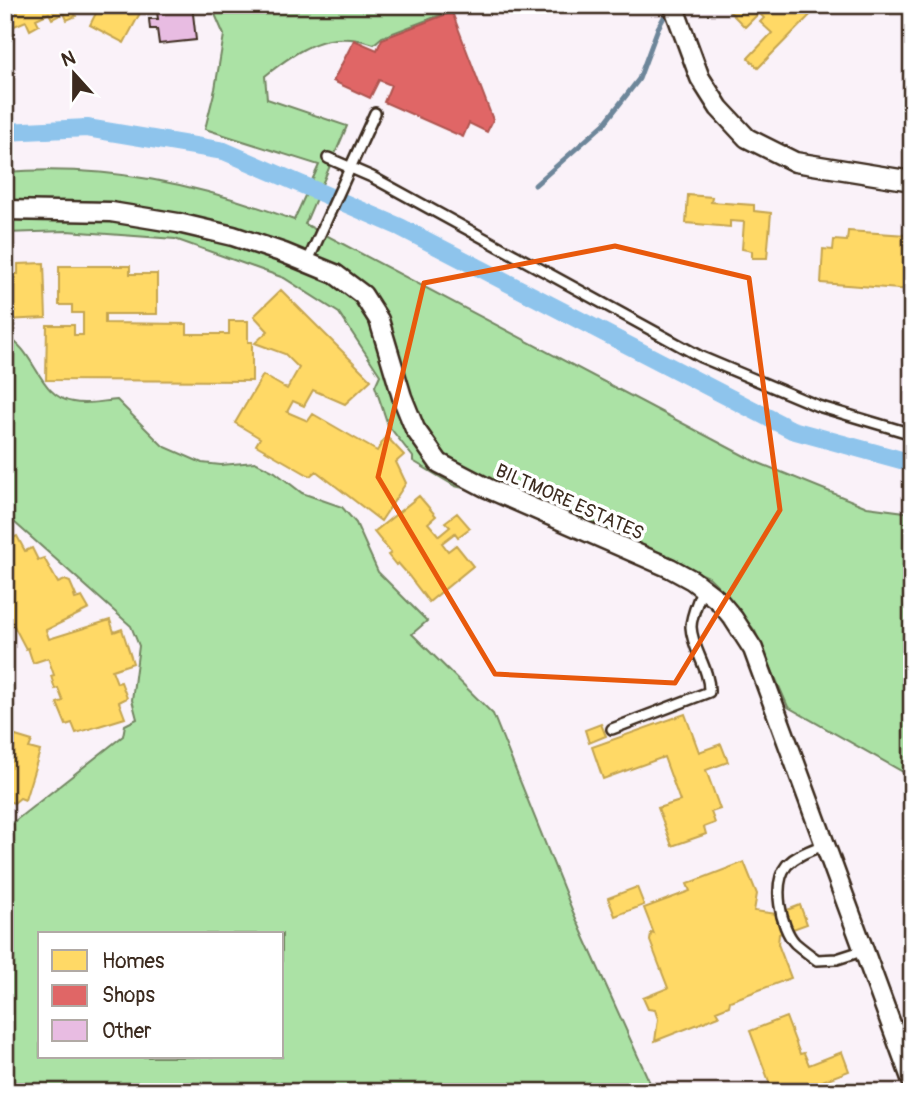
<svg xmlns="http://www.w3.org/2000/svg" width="917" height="1097" viewBox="0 0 917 1097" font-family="Pangolin,sans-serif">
  <rect width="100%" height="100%" fill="#faf2f9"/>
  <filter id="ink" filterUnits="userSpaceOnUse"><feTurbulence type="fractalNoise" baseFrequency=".0143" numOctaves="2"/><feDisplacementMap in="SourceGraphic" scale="14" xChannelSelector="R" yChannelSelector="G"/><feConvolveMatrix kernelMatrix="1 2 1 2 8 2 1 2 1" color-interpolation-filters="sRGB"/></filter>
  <g filter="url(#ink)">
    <path fill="#abe2a5" stroke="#738662" stroke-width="2" fill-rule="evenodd" d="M211,5H449L451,11L382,37L374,44C328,29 300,48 265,76L267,99L347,126L305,224L754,461L867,507L912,513V777L788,707L755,631L725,593L709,577L564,512L455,486L413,461V457L388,425L375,386L380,375L339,313L284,278L175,239L67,231L5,233V172C107,164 199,184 294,220L319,165L205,129L215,89L224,35Z
      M5,336C36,349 37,396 73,402C87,405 103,401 117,400L163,446L202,463L221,465L255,462L275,472L302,493L342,507L356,523L378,572L427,621L412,634L493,714L573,912L654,1092H5V822L11,824L123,736L125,725L137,719L132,700L139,646L131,626L5,514ZM282,934V1057H40V934Z"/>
    <path fill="#ffd966" stroke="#c4a450" stroke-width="2" d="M5,5H75L72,7L76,16L67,20L64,13L52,19L49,13L36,19L39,25L30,30L26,21L12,27L10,23L5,25Z
      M100,5H128L140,13L124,43L90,25Z
      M735,5H820L758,68L748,58L772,33L760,22L764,18L759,13L745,27L729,11Z
      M688,195L712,197L711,202L754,205V211L771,213L767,258H752V251L742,249L744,222L730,221V227L686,223Z
      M848,231L906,235L905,245L912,246V290L821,283L823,249L833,250L834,240L847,241Z
      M12,246L13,262H7V274H18V264L44,263L46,318L5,320V247Z
      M59,266H130V274H157V314H105V323L187,324V334H229V321H248V342H252V381L46,380L47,325H74V335H83V313H72V305H59Z
      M281,290L371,380L345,404L313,390L304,406L293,401L287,412L308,421L313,414L377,451L386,436L404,455L396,462L406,483L381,521L316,471L310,476L256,445L260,438L235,423L263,375L287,389L299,368L285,354L255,343L268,331L254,316Z
      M419,496L436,516L428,523L439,536L450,527L445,522L457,513L470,528L458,537L455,533L442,543L448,551L456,545L473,566L429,602L405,571L398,563L396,565L388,555L391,553L374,532Z
      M5,529L10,539L17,536L25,551L32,548L38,560L44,558L58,583L65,580L70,582L76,596H74L75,599L82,597L89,609L46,630L49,639L110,620L114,632L122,629L133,663L112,670L117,683L121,682L127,698L119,702L125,718L76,733L72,723L66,725L57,703L63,701L58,688L55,689L51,676L54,675L48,658L33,663L28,648L26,649L5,609L10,605L5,595Z
      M685,714L699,752L721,744L728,762L706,770L720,809L711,812L715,823L704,827L706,834L672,846L658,808L680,801L664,757L603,779L592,747Z
      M601,724L606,736L589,743L585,730Z
      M9,734L32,741L29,748L40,751L25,800L20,798L14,803L7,801L5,802V744Z
      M912,834V855L903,850Z
      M744,862L757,894L754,911L777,914L800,905L807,924L779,934L778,944L791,978L730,1001L729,1006L716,1011L719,1016L655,1041L658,1019L655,1010L648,1009L643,998L668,988L650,941L651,933L654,934L644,908L690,891L687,884Z
      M637,887L644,905L615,916L608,898Z
      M786,1017L800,1054L804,1053L809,1065L842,1052L849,1071L817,1083L820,1090L829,1086L831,1092H773L750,1031Z"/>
    <path fill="#e06666" stroke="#ae5450" stroke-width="2" d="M452,12L493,120L487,132L469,123L463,137L384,102L391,85L379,80L370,98L333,81L354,40L377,50L382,39Z"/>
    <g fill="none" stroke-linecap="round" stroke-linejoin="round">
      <path stroke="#6d869a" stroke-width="5" d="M535,185L604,124L639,79L658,28L669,8"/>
      <path stroke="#8ec4ec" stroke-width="18" d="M5,132L87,128L224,151L400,227L792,430L912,463"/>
    </g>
    <path fill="#e8bce2" stroke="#3b2a1e" stroke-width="2" d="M156,5H192L196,40L159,44L157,29H150L149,19H158Z"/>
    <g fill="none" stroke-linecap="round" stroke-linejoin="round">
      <g stroke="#3b2a1e" stroke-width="14">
        <path id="service" d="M328,158L372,177L701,357L818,406L912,434
          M307,263L375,113
          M612,729L709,692C710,669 692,649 691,627C691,615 699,600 702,589
          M826,844C812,850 798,854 787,865C772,883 780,927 795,943C802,949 810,955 817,960L837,959L865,950"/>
      </g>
      <g stroke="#3b2a1e" stroke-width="23">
        <path id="minor" d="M673,5L700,78L719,108L747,138L795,162L912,181
          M5,210L111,212L178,223L233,236L284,253L335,274L363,295L379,320L402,397L415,429L439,463L487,488L670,568L692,580L718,600L733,618L753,649L912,1081"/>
      </g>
      <use href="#service" stroke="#fff" stroke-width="9"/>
      <use href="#minor" stroke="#fff" stroke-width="18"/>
    </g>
  </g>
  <path fill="none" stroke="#e8590c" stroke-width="5" stroke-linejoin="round" d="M615,246L749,278L780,510L675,683L495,674L378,477L424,283Z"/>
  <g text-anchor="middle" stroke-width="7" stroke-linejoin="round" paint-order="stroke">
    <g font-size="19" fill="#3b2a1e" stroke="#fff">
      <text transform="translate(570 501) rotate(24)" y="7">BILTMORE ESTATES</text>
    </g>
  </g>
  <rect width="917" height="1097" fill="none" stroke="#fff" stroke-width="28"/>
  <rect x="14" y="14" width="889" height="1069" fill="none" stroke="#3b2a1e" stroke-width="2.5" filter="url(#ink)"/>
  <rect x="38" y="932" width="245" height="126" fill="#ffffff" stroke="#b1aaa5" stroke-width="2"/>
  <rect x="52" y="950" width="35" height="21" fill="#ffd966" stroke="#b1aaa5" stroke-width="2"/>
  <text x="102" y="968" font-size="21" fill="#3b2a1e">Homes</text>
  <rect x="52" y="985" width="35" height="21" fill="#e06666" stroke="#b1aaa5" stroke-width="2"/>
  <text x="102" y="1002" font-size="21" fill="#3b2a1e">Shops</text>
  <rect x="52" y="1020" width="35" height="21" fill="#e8bce2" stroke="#b1aaa5" stroke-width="2"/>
  <text x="102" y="1038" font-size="21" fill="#3b2a1e">Other</text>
  <g transform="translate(74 74) rotate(339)" stroke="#ffffff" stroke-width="5" paint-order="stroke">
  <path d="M0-5L12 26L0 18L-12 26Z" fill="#3b2a1e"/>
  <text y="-10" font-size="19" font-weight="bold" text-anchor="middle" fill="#3b2a1e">N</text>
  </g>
</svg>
